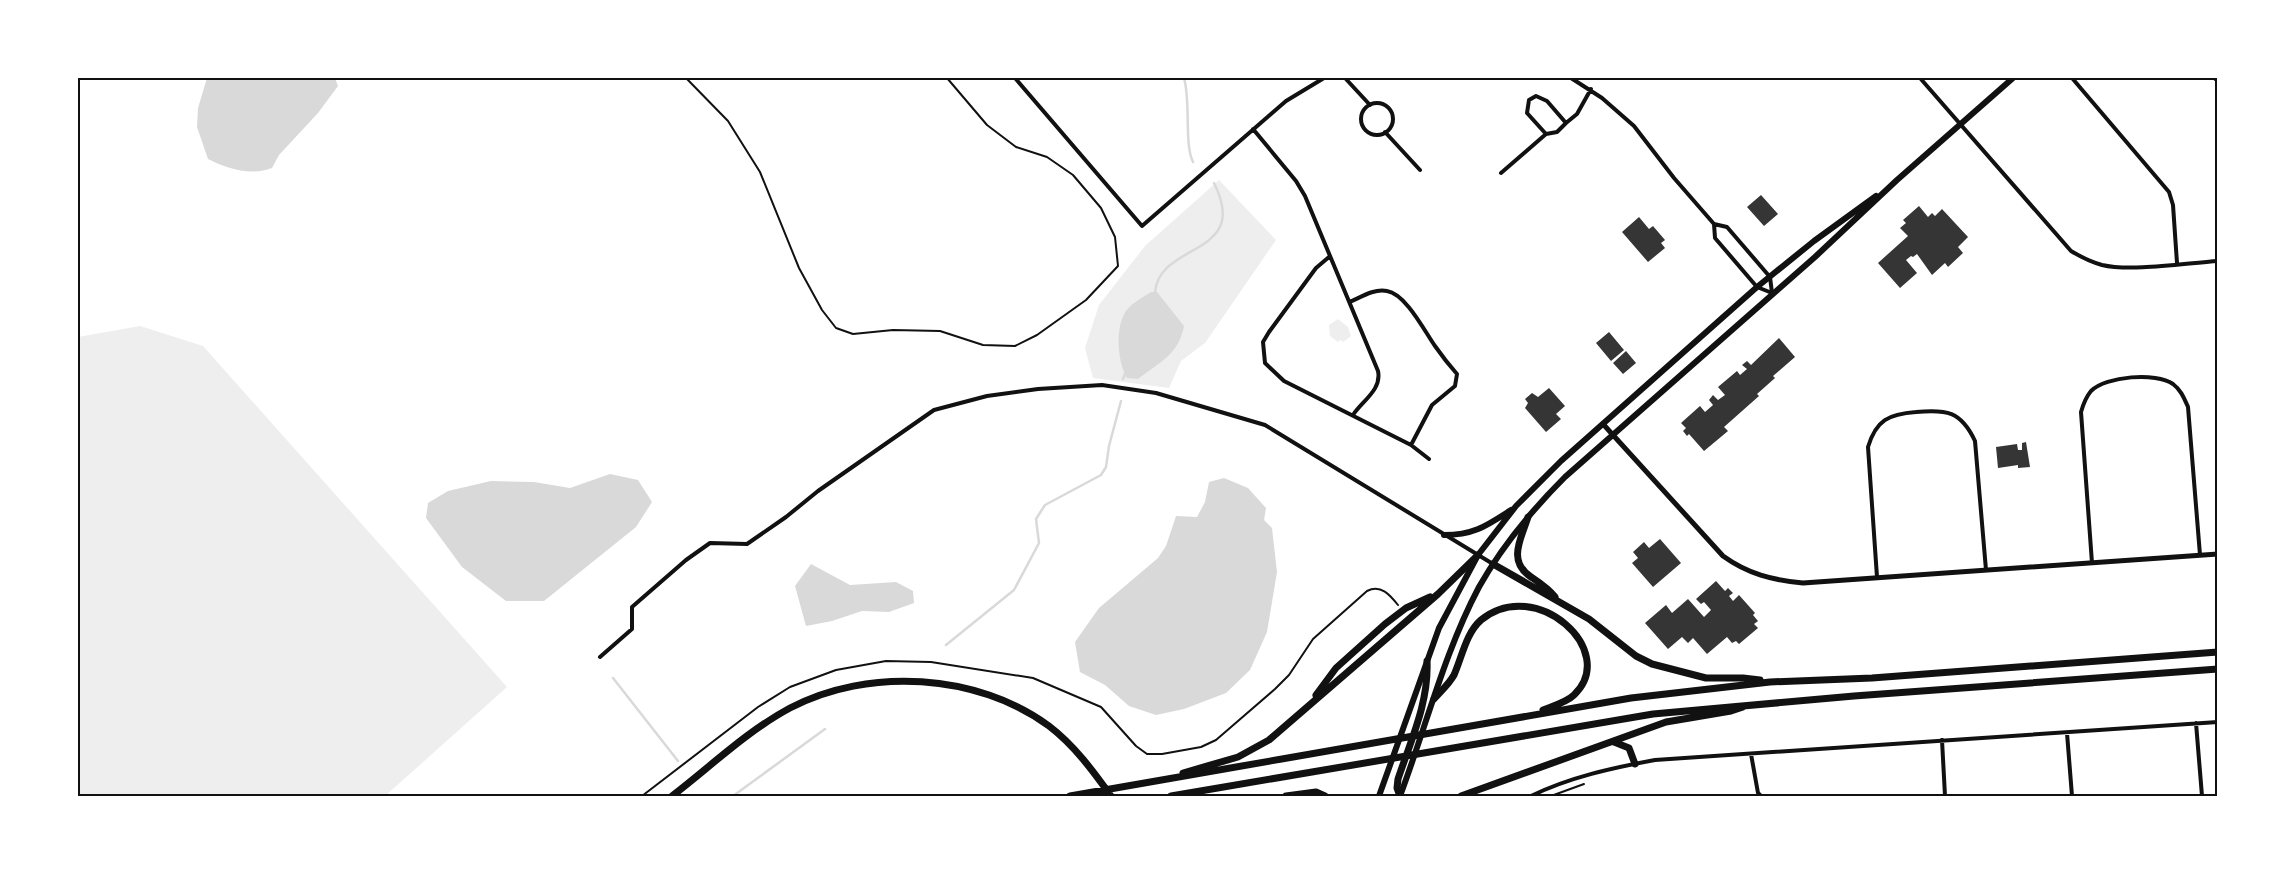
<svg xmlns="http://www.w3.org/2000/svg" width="2295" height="874" viewBox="0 0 2295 874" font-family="Literata,serif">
  <rect width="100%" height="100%" fill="#fff"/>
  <path fill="#eee" d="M1219,180L1276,240L1205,343L1181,361L1169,388L1093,378L1085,348L1099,305L1145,246Z
    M1338,319L1348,327L1351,336L1343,342L1340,340L1338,342L1330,336L1329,325Z
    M140,326L203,346L507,687L385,796H78V337Z"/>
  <path fill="#d9d9d9" d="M207,78H335L338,86L318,113L279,155L272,168C250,176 228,169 208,159L197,127L198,108Z
    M1151,292H1157L1184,326C1179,354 1160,362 1138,379L1127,378C1117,361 1115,327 1126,311C1132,303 1143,297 1151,292Z
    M610,474L638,480L652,502L636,527L544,601H506L462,567L426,518L428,503L448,491L491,481L534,482L570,488Z
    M1224,478L1248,488L1266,508L1264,520L1272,528L1277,572L1267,632L1250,670L1226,693L1184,709L1156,715L1129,706L1105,685L1080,672L1075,642L1099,608L1158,558L1166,546L1176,516L1197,517L1205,502L1209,482Z
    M811,564L850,585L896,582L913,591L914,603L889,612L862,611L832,621L806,626L795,586Z"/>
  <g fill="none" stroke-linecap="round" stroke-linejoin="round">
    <path stroke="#d9d9d9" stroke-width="2.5" d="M1184,78C1191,102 1184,144 1193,162
      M1155,292C1160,241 1251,257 1214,183
      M1123,379L1125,374
      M946,645L1014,590L1039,543L1036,519L1045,505L1101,475L1106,467L1109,446L1121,401
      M613,678L678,761
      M733,796L825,729"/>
  </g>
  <path fill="#353535" d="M1761,195L1778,214L1764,226L1747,207Z
    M1919,206L1928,217L1932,213L1935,216L1942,209L1968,237L1958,247L1963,253L1948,267L1945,263L1932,275L1917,254L1913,257L1911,256L1906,260L1917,273L1900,288L1878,263L1908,236L1900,228L1906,223L1903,220Z
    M1639,217L1649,229L1653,226L1665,240L1661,243L1665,248L1648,262L1622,232Z
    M1609,332L1624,350L1611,361L1596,343Z
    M1779,338L1795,357L1773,376L1775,378L1757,394L1759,396L1724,427L1728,431L1704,451L1689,434L1687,436L1683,431L1686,428L1681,423L1700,406L1705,412L1713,405L1709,400L1713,395L1718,400L1725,395L1718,387L1737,371L1740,375L1747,369L1742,365L1747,361L1751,365Z
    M1626,351L1636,363L1623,374L1613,363Z
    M1549,388L1565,406L1556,414L1561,419L1546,432L1525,408L1528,403L1525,399L1532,393L1538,397Z
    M2026,442L2030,467L2018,468V465L1998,468L1996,447L2017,444L2018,450H2022V443Z
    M1660,539L1681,563L1653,587L1632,563L1638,558L1633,552L1644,542L1649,548Z
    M1716,581L1725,591L1728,588L1733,593L1729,596L1733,601L1739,595L1755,613L1753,615L1758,621L1754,624L1758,628L1739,644L1736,641L1732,643L1727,637L1707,654L1693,638L1688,643L1682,637L1668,649L1645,623L1666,605L1672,613L1688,599L1704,617L1711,610L1704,602L1701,604L1696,599Z"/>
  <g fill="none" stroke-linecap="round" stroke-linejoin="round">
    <path stroke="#111" stroke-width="2" d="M686,78L728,121L760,172L799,268L822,310L836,328L853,334L893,330L940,331L983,345L1015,346L1037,335L1086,300L1118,266L1115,237L1101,208L1073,175L1047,157L1016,147L987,125L947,78
      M642,796L758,707L790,687L836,670L886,661L931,662L1033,678L1101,707L1136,746L1147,754H1162L1201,747L1216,740L1275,689L1289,675L1313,639L1367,591C1381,584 1390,595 1398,605
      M1551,796L1584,784"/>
    <path stroke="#111" stroke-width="4" d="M1015,78L1142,226L1286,101L1324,78
      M1345,78L1370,105
      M1571,78L1602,98L1634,126L1674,178L1714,224L1715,238L1757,287L1772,293L1770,277L1727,227L1714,224
      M1920,78L2071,251C2081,257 2091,262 2102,265C2131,272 2186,263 2218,261
      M2072,78L2169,192L2173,205L2177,263
      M2214,78L2218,81
      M1361 119a16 16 0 1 1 32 0a16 16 0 1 1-32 0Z
      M1253,129L1296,181L1305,196L1378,371C1382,390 1362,401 1353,415
      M1385,132L1420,170
      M1546,134L1557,132L1566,123
      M1501,173L1546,134L1527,113L1529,100L1536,96L1547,101L1566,123L1577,114L1591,89
      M1329,257L1316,268L1269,332L1263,342L1265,363L1284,381L1411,445L1429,459
      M1350,302C1361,297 1375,288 1387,291C1406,294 1425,332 1435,346C1442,356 1449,365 1457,374L1455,386L1432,405L1411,445
      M2092,563L2081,412C2083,405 2086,397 2091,391C2106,376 2156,372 2173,384C2181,390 2184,398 2188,407L2200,555
      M1877,577L1868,447C1876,420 1889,414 1916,412C1946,409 1961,411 1975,441L1986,570
      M600,657L632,629V607L686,560L710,543L747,544L786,517L818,491L934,410L987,396L1038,389L1102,385L1156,393L1265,425L1493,564
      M2196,723L2202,796
      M2067,733L2072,796
      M1942,740L1945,796
      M1751,754L1758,793L1761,796
      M1531,796C1570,777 1612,768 1655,760L2218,722"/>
    <path stroke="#111" stroke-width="5" d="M1603,424L1723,556C1748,574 1772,580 1803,583L2218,554"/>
    <path stroke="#111" stroke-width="6" d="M1444,535C1474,535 1486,526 1511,510
      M1379,796L1439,628L1478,555L1516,506L1561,461L1757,287L1814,241L1876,196
      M1400,796C1426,727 1444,653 1479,587C1502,546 1532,510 1565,477L1815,257L1897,180L2013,78"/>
    <path stroke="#111" stroke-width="7" d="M1528,517C1521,539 1507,561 1531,577C1540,583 1548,588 1555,597
      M1493,564L1589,619L1636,656L1652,664L1706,678H1743L1760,680
      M1316,695L1336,668L1385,624L1406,608L1430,597
      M1434,699C1441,691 1449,684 1454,675C1462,657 1466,633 1481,620C1536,575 1620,651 1574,695C1567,702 1553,706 1543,710
      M1614,742L1629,748L1635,764
      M1183,773L1238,757L1269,740L1438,594L1478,555
      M672,796C710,767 747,731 790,708C868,667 977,673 1049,726C1074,745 1093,771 1111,796
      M1070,796L1631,698L1770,682L1872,678L2218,652
      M1171,796L1653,714L1854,696L2218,669
      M1286,796L1316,792L1325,796
      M1400,796L1397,788L1398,779C1411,740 1429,702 1427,661
      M1461,796L1666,722L1731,711L1743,707"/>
  </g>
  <rect width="2295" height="874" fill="none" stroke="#ffffff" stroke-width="158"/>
  <rect x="79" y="79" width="2137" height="716" fill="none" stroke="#111" stroke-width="2"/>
</svg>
